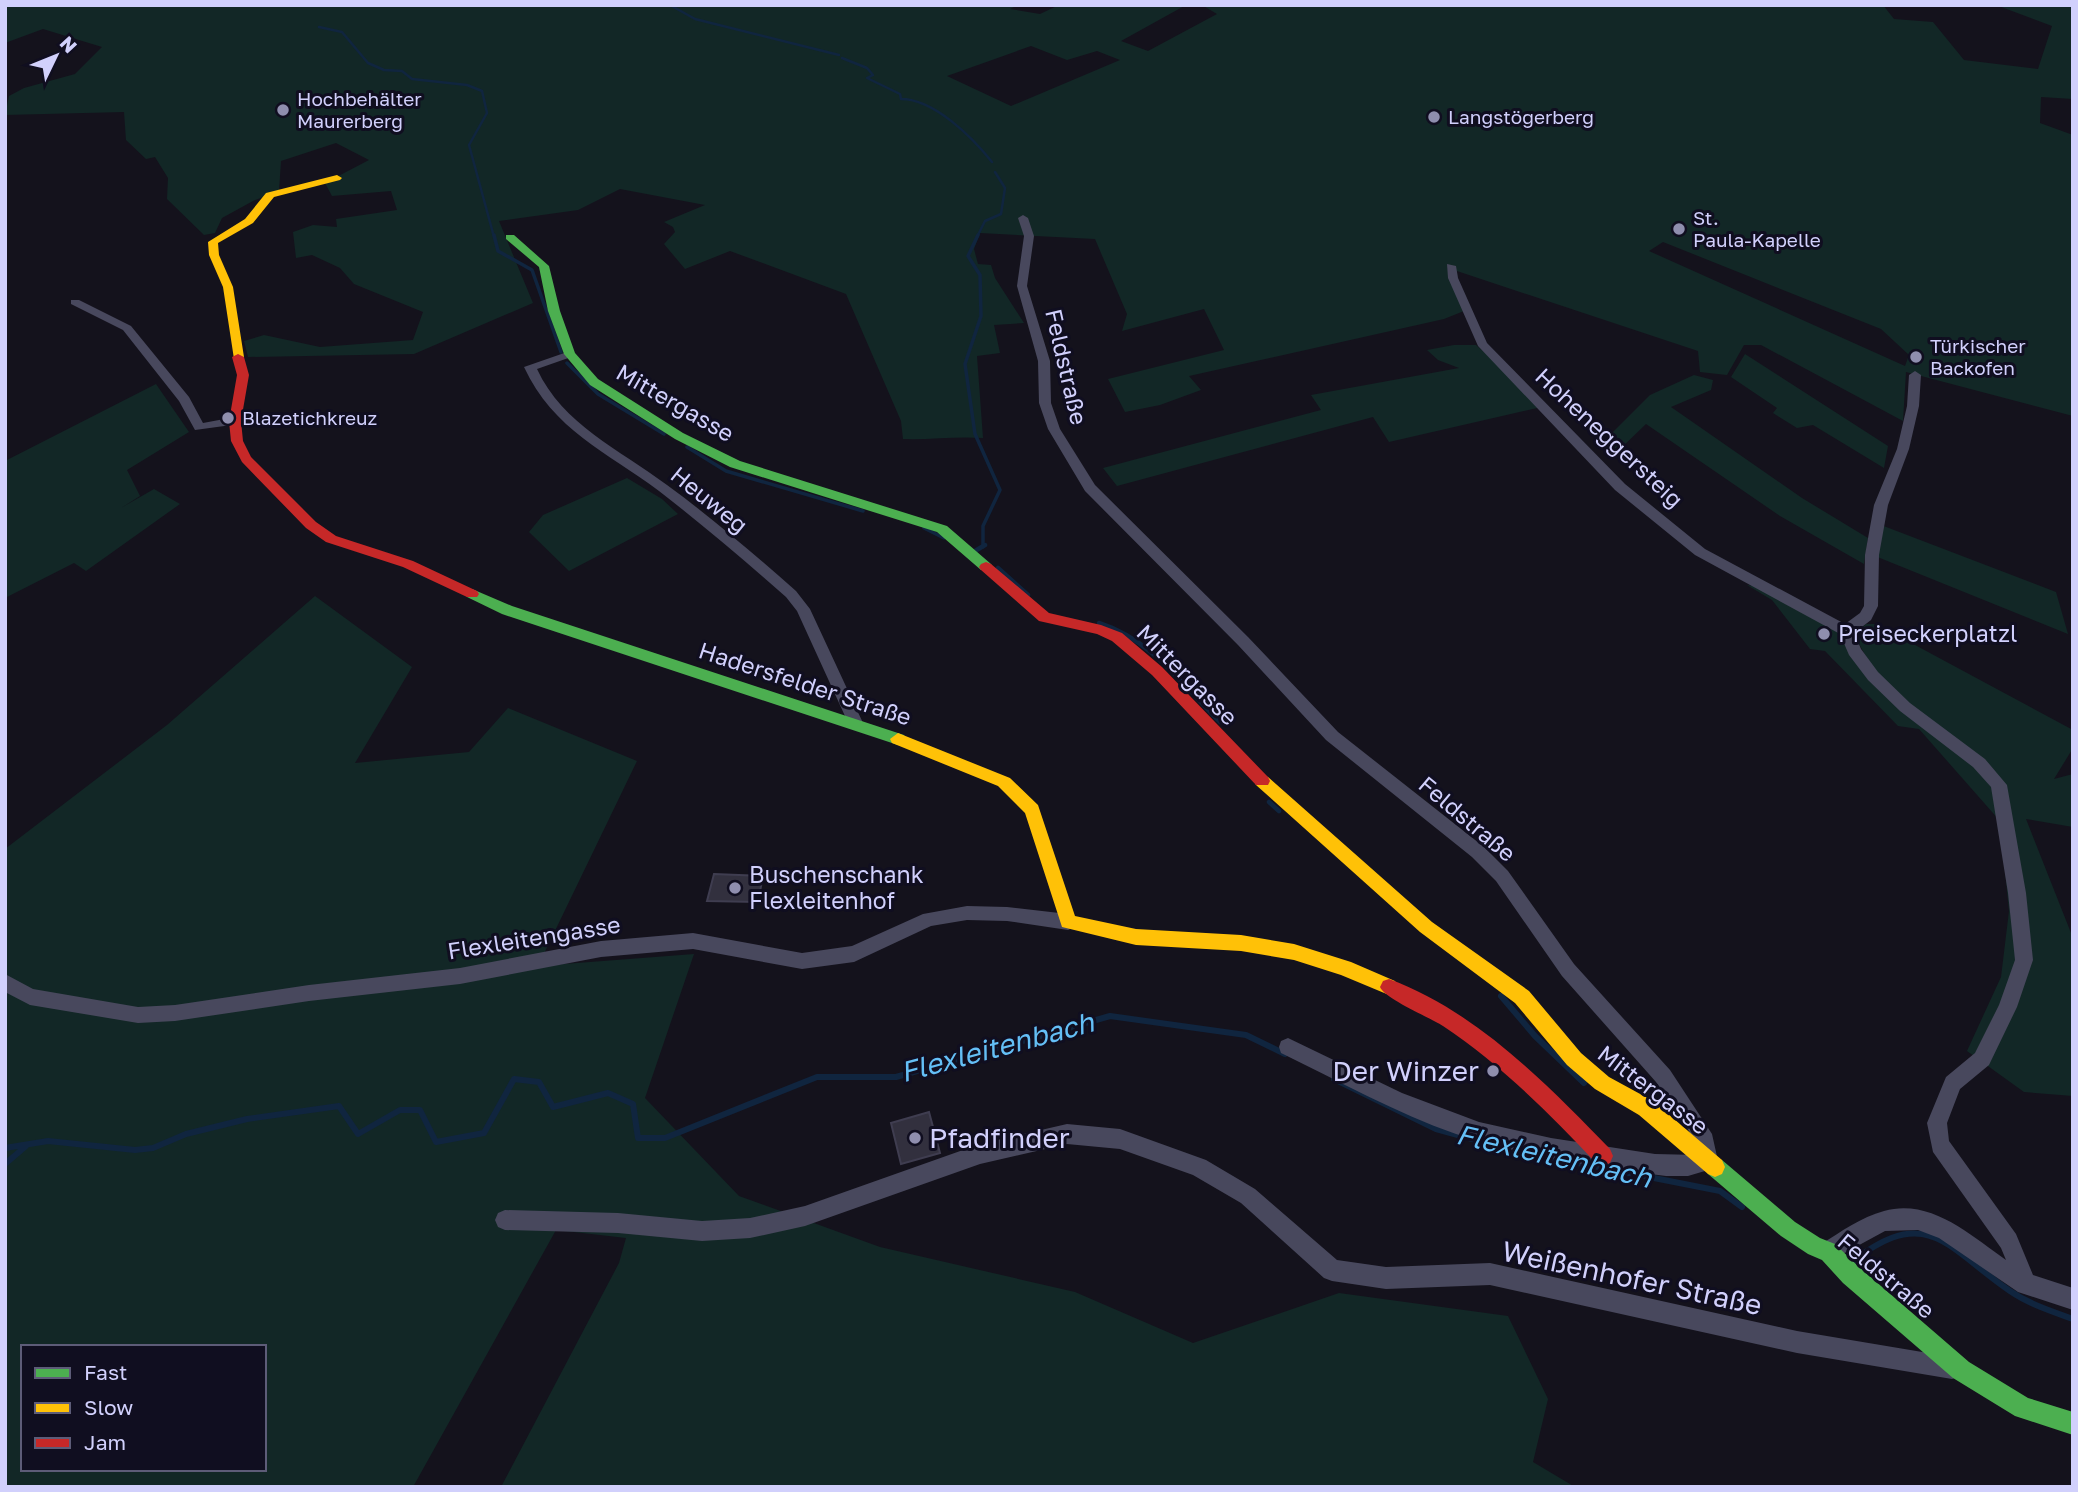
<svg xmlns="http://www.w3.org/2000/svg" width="2078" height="1492" viewBox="0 0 2078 1492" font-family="'Golos Text',sans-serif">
  <rect width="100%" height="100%" fill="#14121c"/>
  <path fill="#122726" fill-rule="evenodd" d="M5,5H1018L1010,9L1040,14L1059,5H1186L1121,41L1148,51L1217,14L1202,5H1883L1894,19L1933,22L1964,60L2038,69L2052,26L1996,5H2073V99L2041,97L2040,123L2073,135V416L1906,372L1903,421L1761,345H1744L1727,375L1700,372L1698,351L1457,271L1458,284L1469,309L1444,319L1189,376L1201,390L1160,405L1125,412L1108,379L1224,350L1204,309L1122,331L1127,314L1095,239L980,233L974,249L978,264L991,265L995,278L1024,323L994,325L1000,353L977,356L983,438C956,436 930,440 903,439L901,421L846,294L730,251L685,269L664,244L675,232L673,227L664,222L705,205L620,189L578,210L499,221L533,303L414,354L248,357L244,341L264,335L320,347L413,340L423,312L354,284L340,268L312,255L296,258L293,232L313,225L337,227L336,219L397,210L391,191L332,196L325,183L369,160L336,143L281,161L279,191L253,201L222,218L215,233L204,235L167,199L168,178L155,157L146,159L126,140L124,112L5,115L9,96L24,88L75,74L102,47L43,29L5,43ZM1031,46L1067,60L1097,51L1120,60L1011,106L947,76ZM1663,242L1881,329L1909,355L1905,366L1649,251Z
    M1454,345H1476L1546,406L1389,442L1373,417L1117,486L1103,468L1321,410L1311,395L1459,368L1438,360L1427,350Z
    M1745,354L1888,446L1884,468L1813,425L1797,428L1773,413L1777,408L1731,377Z
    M1694,375L1713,380L1711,390L1671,407L1802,498L1868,538L1864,564L1780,516L1646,424L1617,452L1602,443L1650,395Z
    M156,384L189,432L127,470L140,496L121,508L154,489L180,504L86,571L74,563L5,598V461Z
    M627,478L662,499L678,514L569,571L529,532L543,515Z
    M1881,525L2056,592L2068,634L1875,556Z
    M1747,585L1762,587L1838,631L1848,649L1907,706L1873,669L1854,635L1866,624H1876L2073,730V748L2054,779L2073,774V827L2026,819L2073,938V1096L2024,1092L1967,1051L2001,977L2009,911L2000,821L1919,729L1898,726L1825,651L1810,649L1772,600Z
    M315,596L412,667L355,763L469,752L508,708L637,761L538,966L694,954L645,1098L739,1196L880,1247L1075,1292L1193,1343L1339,1293L1508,1316L1548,1399L1533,1462L1575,1487H501L619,1263L626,1238L556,1230L413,1487H5V849L167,725ZM23,1347H264V1469H23Z"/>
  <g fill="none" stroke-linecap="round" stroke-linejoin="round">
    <path stroke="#10253f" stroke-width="2.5" d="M670,5L695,19L839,55
      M319,27L342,32L368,63L384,70L402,71L412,79L467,85L482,91L487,113L469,145L494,237
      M842,58L867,68L873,75L867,78L900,94L901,99C934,99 972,137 992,162
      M977,237L985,221L1001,214L1005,188L995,172"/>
    <path stroke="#10253f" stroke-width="3.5" d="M494,235L498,251L532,270L561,352
      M978,235L968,256L980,275L981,316L965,364L975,434L1000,490L983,526V547
      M567,363L598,394L664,434
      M687,447L726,471L863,511
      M924,528L944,538"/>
    <path stroke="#10253f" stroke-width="4.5" d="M975,551L985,545
      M998,568L1028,595
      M1099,623C1152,640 1182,684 1220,722
      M1269,802L1279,811"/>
    <path stroke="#10253f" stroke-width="6" d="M1501,996L1535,1036L1584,1083
      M1334,1079L1436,1129L1476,1140
      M5,1148L48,1141L135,1150L153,1148L186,1134L247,1119L339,1106L358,1134L400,1110H420L436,1142L484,1133L514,1079L539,1082L553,1107L608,1093L633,1104L638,1138H665L817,1077H896L1110,1016L1246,1035L1285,1054
      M1532,1154L1720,1191L1742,1207
      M5,1164L26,1146
      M1853,1261C1928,1203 1947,1248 2010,1291C2029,1304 2051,1311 2073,1319"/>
  </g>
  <path fill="#32303e" stroke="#3f3d50" stroke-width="2" d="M714,874L763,876L758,902L707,901Z
    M929,1112L940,1153L901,1164L891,1123Z"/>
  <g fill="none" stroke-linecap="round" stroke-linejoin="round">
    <path fill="#48485d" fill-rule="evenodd" d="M1023,215L1028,218L1034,236L1027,286L1050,361L1051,403L1060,429L1095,485L1248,637L1338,732L1484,847L1508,871L1574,964L1670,1070L1712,1134L1718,1161L1715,1168L1688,1176H1666C1596,1167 1523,1156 1456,1134C1396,1113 1339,1081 1281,1053L1279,1047L1281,1041L1288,1038L1402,1093L1479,1122L1551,1138L1655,1154L1697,1155L1695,1143L1689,1131L1656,1082L1562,976L1496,881L1472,857L1326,740L1238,645L1085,491L1048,429L1039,403L1038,361L1017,286L1024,236L1018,218Z
      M1447,264L1456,266L1458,278L1487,343L1625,484L1705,549L1845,624L1860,613L1864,606L1865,555L1874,505L1897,449L1907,406L1909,375L1915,371L1921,375L1919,406L1909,449L1888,505L1879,555L1878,606L1871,620L1854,633L1861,649L1878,672L1910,703L1985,759L2007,785L2026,893L2033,960L2017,1007L1989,1065L1960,1089L1947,1123L1949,1141L2016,1234L2033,1275L2073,1288V1310L2018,1292L1939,1238L1918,1230L1885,1231L1828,1262L1821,1258L1817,1251L1821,1244C1841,1232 1861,1217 1884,1211C1931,1198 1970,1235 2006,1260L2001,1248L1933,1152L1927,1123L1946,1077L1975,1053L1999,1005L2015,960L2008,893L1991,787L1973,767L1900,711L1868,680L1849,655L1840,634L1695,555L1615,490L1478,346L1448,278Z
      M71,300H79L131,326L189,397L203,423L235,417L239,418V424L195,430L179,401L123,330L71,304Z
      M570,351L574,352V356L537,369C563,425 619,449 667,485C712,518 754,554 796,591L810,609L863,723L860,727H850L797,611L786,597C745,561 703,525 659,491C607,452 553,430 524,367Z
      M967,906L1007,907L1068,914L1074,917L1077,922L1074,927L1068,930L1007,921L967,920L931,926L854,962L802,969L693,949L601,957L460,984L309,1001L175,1021L138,1023L30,1005L5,992V974L33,989L138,1007L175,1005L309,985L460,968L601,941L693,933L802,953L852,946L923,914Z
      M1067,1124L1120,1129L1206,1160L1255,1189L1337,1260L1386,1267L1490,1263L1797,1331L1952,1357L1960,1360L1963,1368L1960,1376L1952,1379L1797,1353L1490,1285L1386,1289L1332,1281L1324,1278L1241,1203L1193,1175L1120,1149L1067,1144L980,1164L805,1226L750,1238L702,1241L618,1233L505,1230L498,1227L495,1220L498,1213L505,1210L618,1213L702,1221L750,1218L805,1206L980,1144Z"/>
    <path fill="#4caf50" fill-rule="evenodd" d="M506,235H514L549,266L560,311L575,353L598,379L683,433L740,461L947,526L991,564L993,567L991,570H981L937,532L730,467L675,439L590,385L564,354L548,311L539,267L506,239Z
      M472,589L512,606L904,735L906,739L898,745L502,614L467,597L465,594L467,591Z
      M1715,1157L1722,1160L1795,1222L1820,1238L1835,1244L1859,1267L1969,1362L2028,1398L2073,1412V1435L2015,1416L1953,1378L1843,1283L1822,1260L1808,1254L1781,1236L1708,1174L1705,1167L1708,1160Z"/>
    <path fill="#ffc107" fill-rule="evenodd" d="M337,175L342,178L340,180L274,197L253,223L218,243L219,255L233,287L244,357L242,359H234L223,287L209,255L208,242L245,219L266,193Z
      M898,733L1010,778L1038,805L1075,916L1136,929L1241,935L1294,944L1351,962L1395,981L1398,987L1395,993L1389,995L1341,975L1294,960L1241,951L1136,945L1062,927L1025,813L998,786L892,743L890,739Z
      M1262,775L1268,777L1432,922L1529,991L1581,1053L1609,1077L1653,1101L1722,1160L1725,1167L1722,1174L1715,1177L1708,1174L1639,1115L1595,1089L1567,1065L1515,1003L1420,932L1256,785L1254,781L1256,777Z"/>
    <path fill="#c62828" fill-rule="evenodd" d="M238,354L244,357L249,375L241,421L243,441L251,457L316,522L336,536L413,561L477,591L479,594L477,597H467L403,567L326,542L306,528L242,462L231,441L229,421L237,375L232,357Z
      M986,562L991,564L1049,613L1101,625L1122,633L1162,667L1268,777L1270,781L1268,785H1256L1152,675L1112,641L1097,634L1039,621L981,570L979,567L981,564Z
      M1389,979C1476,1011 1547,1084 1610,1149L1613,1156L1610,1163L1603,1166L1596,1163C1549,1113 1500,1064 1443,1026C1429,1017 1385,999 1380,987L1383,981Z"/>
  </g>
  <g fill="#8f8eae" stroke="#100e20" stroke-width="2.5">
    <circle cx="283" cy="110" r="7"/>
    <circle cx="1434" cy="117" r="7"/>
    <circle cx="1679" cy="229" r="7"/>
    <circle cx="1916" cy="357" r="7"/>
    <circle cx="228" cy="418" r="7"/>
    <circle cx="1824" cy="634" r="7"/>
    <circle cx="735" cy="888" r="7"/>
    <circle cx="1493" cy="1071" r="7"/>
    <circle cx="915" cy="1138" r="7"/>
  </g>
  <g text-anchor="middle" stroke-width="6" stroke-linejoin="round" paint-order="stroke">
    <g font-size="19" fill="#d1d0fc" stroke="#100e20" text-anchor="start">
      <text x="297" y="106">Hochbehälter<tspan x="297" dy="22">Maurerberg</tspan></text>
      <text x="1448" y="124">Langstögerberg</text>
      <text x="1693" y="225">St.<tspan x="1693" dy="22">Paula-Kapelle</tspan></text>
      <text x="1930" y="353">Türkischer<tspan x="1930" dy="22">Backofen</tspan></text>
      <text x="242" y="425">Blazetichkreuz</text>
    </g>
    <g font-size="23" fill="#d1d0fc" stroke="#100e20">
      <text transform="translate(1066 367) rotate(77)" y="8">Feldstraße</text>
      <text transform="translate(675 403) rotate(30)" y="8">Mittergasse</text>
      <text transform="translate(1609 438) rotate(43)" y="8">Hoheneggersteig</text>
      <text transform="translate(709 500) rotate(39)" y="8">Heuweg</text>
      <text transform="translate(1187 675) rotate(45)" y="8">Mittergasse</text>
      <text transform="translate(805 684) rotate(18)" y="8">Hadersfelder Straße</text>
      <text transform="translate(1467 819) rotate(40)" y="8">Feldstraße</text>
      <text transform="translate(534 938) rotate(-9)" y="8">Flexleitengasse</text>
      <text transform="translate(1653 1090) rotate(37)" y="8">Mittergasse</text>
      <text transform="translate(1886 1276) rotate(40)" y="8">Feldstraße</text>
    </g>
    <g font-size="23" fill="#d1d0fc" stroke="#100e20" text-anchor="start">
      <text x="1838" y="642">Preiseckerplatzl</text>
      <text x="749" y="883">Buschenschank<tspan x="749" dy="26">Flexleitenhof</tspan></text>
    </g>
    <g font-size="28" font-style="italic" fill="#64bff6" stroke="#100e20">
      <text transform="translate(997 1047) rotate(-15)" y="10">Flexleitenbach</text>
      <text transform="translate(1554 1156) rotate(13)" y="10">Flexleitenbach</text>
    </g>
    <g font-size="28" fill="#d1d0fc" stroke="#100e20" text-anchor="end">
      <text x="1479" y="1081">Der Winzer</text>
      <text x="929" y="1148" text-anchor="start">Pfadfinder</text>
    </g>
    <g font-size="28" fill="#d1d0fc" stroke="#100e20">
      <text transform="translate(1632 1278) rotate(12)" y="10">Weißenhofer Straße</text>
    </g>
  </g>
  <rect width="2078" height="1492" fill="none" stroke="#d1d0fc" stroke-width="14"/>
  <rect x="21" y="1345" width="245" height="126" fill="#100e20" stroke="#5d5c78" stroke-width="2"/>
  <rect x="35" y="1368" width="35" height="10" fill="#4caf50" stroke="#5d5c78" stroke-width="2"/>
  <text x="84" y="1380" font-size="21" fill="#d1d0fc">Fast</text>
  <rect x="35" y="1403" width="35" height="10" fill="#ffc107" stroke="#5d5c78" stroke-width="2"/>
  <text x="84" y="1415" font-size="21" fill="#d1d0fc">Slow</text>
  <rect x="35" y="1438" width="35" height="10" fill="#c62828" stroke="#5d5c78" stroke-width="2"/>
  <text x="84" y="1450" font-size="21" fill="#d1d0fc">Jam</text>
  <g transform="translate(56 56) rotate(47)" stroke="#100e20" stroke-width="5" paint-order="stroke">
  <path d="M0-5L12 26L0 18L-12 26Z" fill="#d1d0fc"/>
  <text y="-10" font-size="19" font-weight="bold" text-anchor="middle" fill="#d1d0fc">N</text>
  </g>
</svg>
